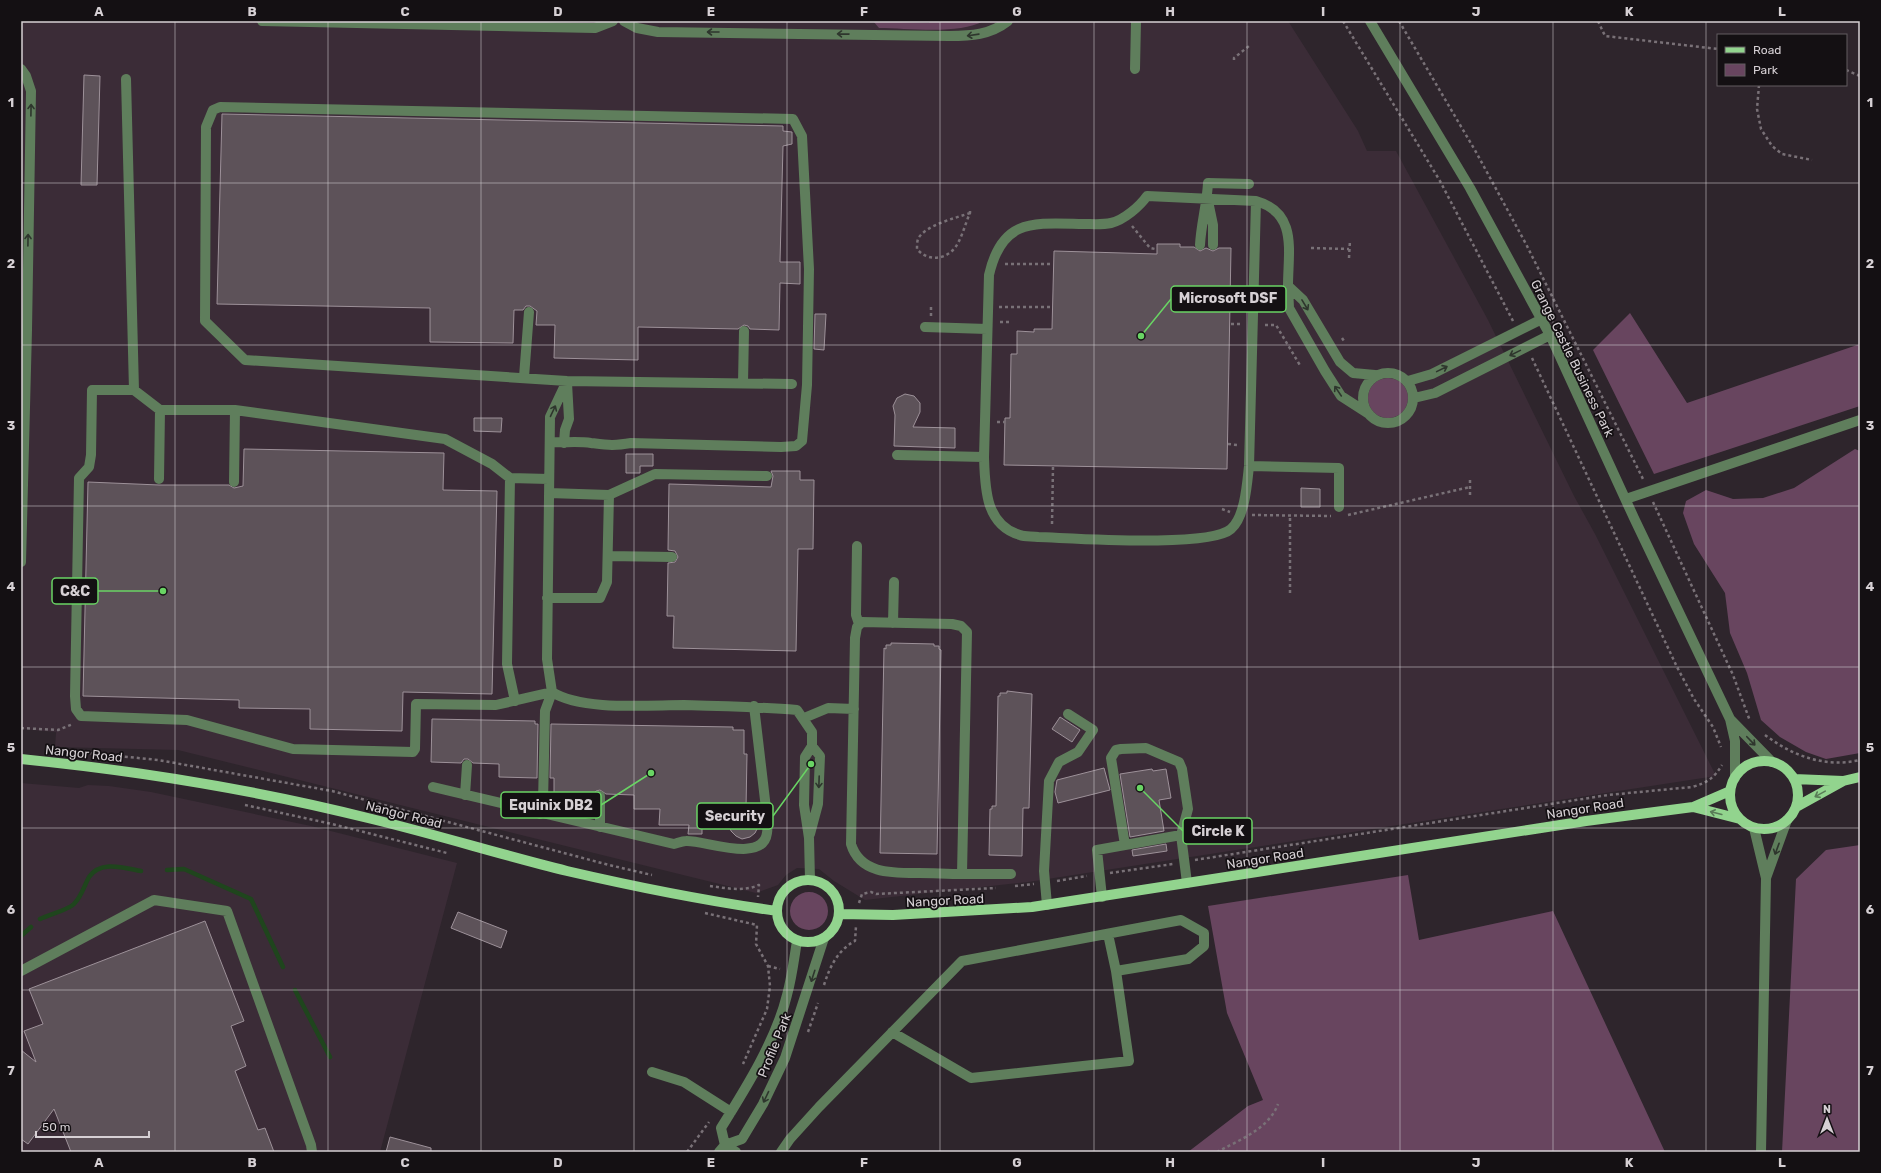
<svg xmlns="http://www.w3.org/2000/svg" width="1881" height="1173" viewBox="0 0 1881 1173" font-family="Rubik,sans-serif">
  <rect width="100%" height="100%" fill="#2e252c"/>
  <path fill="#3b2c37" d="M21,21H1288L1358,131L1367,151H1396L1488,320L1574,496L1595,534L1716,776L1028,882L865,900L834,881L819,869L797,868L786,875L778,885L756,893L178,750L55,747L57,720L56,732L21,729Z
    M21,783L79,788L88,785L109,786L151,792L311,826L457,863L380,1152H21Z"/>
  <path fill="#68455f" d="M873,21L929,23L930,21H983C960,35 907,28 879,28Z
    M1630,313L1687,403L1860,344V406L1654,474L1593,350Z
    M1368 398a20 20 0 1 1 40 0a20 20 0 1 1-40 0Z
    M1855,449L1860,451V753L1826,759L1806,752L1780,737L1761,720L1747,673L1730,633L1725,593L1694,544L1683,513L1686,501L1706,490L1733,499L1763,498L1794,488Z
    M1860,845V1152H1782L1796,879L1826,850Z
    M1408,875L1419,940L1553,911L1665,1152H1188L1248,1106L1263,1100L1227,1013L1208,906Z
    M790 911a19 19 0 1 1 38 0a19 19 0 1 1-38 0Z"/>
  <g fill="none" stroke-linecap="round" stroke-linejoin="round">
    <path stroke="#1f451d" stroke-width="4.5" d="M167,870L184,869L251,899L283,967
      M40,919C48,915 68,910 74,904C82,896 84,886 89,877C101,860 124,868 141,871
      M21,936L31,927
      M295,990L330,1057"/>
  </g>
  <path fill="#5d5259" stroke="#9d9199" d="M84,75L100,76L97,185H81Z
    M222,114L783,126V131L792,132V144L783,146L780,262H800V284L780,283L779,330L750,329L748,326L744,325L738,329L638,327V360L554,358L555,325H536L537,311L530,306H526L523,310H514L513,343L430,342V308L217,304Z
    M1157,244H1180V247H1194L1200,251L1206,248L1213,251L1219,248H1231L1227,469L1004,465L1005,418H1010L1011,354H1017V331L1034,332V329H1052L1054,251L1157,254Z
    M815,314H826L824,350L814,349Z
    M905,394L914,396L920,403V412L913,427L955,428V448L894,446L895,415L893,406L897,398Z
    M474,418H502L501,432L474,431Z
    M244,449L444,453L443,490L497,491L492,694L403,692L402,731L310,729V709L239,708V700L83,696L88,482L159,485H229L234,488L243,486Z
    M626,454H653V466H640V473H626Z
    M771,471H800V480H814L813,549H798L796,651L673,648L674,616H667L668,563L675,562L678,557L675,551L668,550L669,484L771,487L773,476Z
    M1301,488L1320,489V507H1301Z
    M891,643L934,644V646H939V649L941,650L937,854L880,853L884,648L886,649V645H891Z
    M1007,691L1032,694L1029,808H1023L1022,856L989,855L990,809H992V806H996L998,696H1000V693H1007Z
    M1060,717L1080,730L1072,742L1052,729Z
    M432,719L535,721V724H538L537,778L499,777V764L473,763L468,759H464L461,763L431,762Z
    M551,724L733,727V730H744V754H747L746,809L753,812L758,819V827L755,833L750,837L742,839L736,836L731,831L729,825L702,824V834H688L689,825H659L660,809H634V795L606,794L600,790L596,791L594,794L554,793V778H550Z
    M1104,768L1110,790L1058,803L1055,792L1057,780Z
    M1152,769L1153,771L1166,769L1171,798L1159,800L1164,831L1130,837L1120,774Z
    M1166,844L1167,851L1133,856L1132,850Z
    M458,912L507,931L501,948L451,928Z
    M205,921L244,1021L231,1026L246,1066L235,1071L258,1130L265,1128L274,1152H71L54,1109L28,1144L21,1139V1050L36,1062L24,1031L43,1024L29,989Z
    M390,1137L431,1148V1152H386Z"/>
  <g fill="none" stroke-linecap="round" stroke-linejoin="round">
    <path stroke="#797177" stroke-width="2.5" stroke-dasharray="3 3" stroke-linecap="butt" d="M1343,21L1440,181L1513,321
      M1399,21L1476,152L1526,244L1644,481
      M1598,21L1605,36L1718,49
      M1234,60V58L1249,46
      M1846,70L1860,76
      M1759,85L1757,109L1761,129L1772,146L1782,154L1812,160
      M970,213C956,218 925,225 918,239C917,242 917,246 917,249C926,260 942,261 953,250C961,242 965,224 970,213V209
      M1132,226L1150,248L1155,249
      M1311,248L1349,249
      M1349,258L1350,240
      M1005,264H1052
      M999,307H1052
      M931,316V304
      M1000,322H1012
      M1231,324H1242
      M1265,325H1276L1301,367
      M1342,338L1344,341
      M1532,358L1677,667L1694,699L1713,727L1721,747
      M997,422H1005
      M1228,444L1237,445
      M1470,495V480
      M1653,502L1733,675L1750,721
      M1222,509L1230,512
      M1252,515L1331,516
      M1348,515L1470,487
      M1052,524L1053,467
      M1290,593V515
      M21,728L58,730L73,724
      M1765,735C1793,756 1825,768 1860,760
      M89,753L158,760L332,791L609,865L652,875
      M245,805L332,824L447,853
      M1195,860L1608,795L1692,787C1707,783 1714,778 1722,765
      M1110,873L1173,864
      M1057,881L1087,876
      M710,886C726,888 743,892 759,885L758,897
      M1015,886L1034,884
      M859,903L862,894L871,892L876,894L996,888
      M705,913L757,925L756,944L768,966L770,986L767,1009L743,1064
      M768,966L780,969
      M824,985C830,966 838,950 855,941L856,926
      M808,1032L818,1003
      M687,1152L709,1122
      M1217,1152C1239,1140 1269,1129 1278,1104"/>
    <path stroke="#5f7e5c" stroke-width="10" d="M262,21L595,28L613,21
      M624,21L637,28L658,32L949,36C971,36 990,35 1008,21
      M1370,21L1470,188L1550,335L1634,518L1730,719L1735,741V778
      M21,69L26,76L31,91L27,330H21
      M1135,69L1136,21
      M126,79L134,390L160,410H235L445,439L492,464L510,478L507,664L515,701
      M1208,201L1213,225V245
      M1256,201L1249,466C1247,484 1245,517 1231,529C1210,548 1072,538 1038,537C1032,536 1025,537 1020,535C985,525 985,487 984,457L989,275C1002,218 1033,223 1083,224C1092,224 1102,225 1111,223C1124,220 1140,206 1147,196L1256,201C1298,213 1288,251 1288,286
      M1200,245C1201,224 1207,204 1208,183L1249,184
      M925,327L987,329
      M1363 398a25 25 0 1 1 50 0a25 25 0 1 1-50 0Z
      M524,377L529,312
      M567,381L550,417L547,659L552,692C582,711 648,705 684,705C722,706 759,707 797,710L812,732V746L805,757L804,805L809,838L810,880
      M1408,381L1432,374L1542,319
      M743,383L744,331
      M134,390H92L91,455L89,467L79,478L75,696L76,709L81,716L187,720L293,749L413,752L415,749L416,704L496,705L552,692
      M1414,398L1435,393L1550,335
      M1369,414L1341,396L1325,371L1289,308L1288,286L1303,300L1340,362L1353,373L1375,375
      M550,442C563,443 578,441 591,443C608,445 614,446 631,443L781,447L796,446L802,441L807,385L809,269L802,136L793,119L220,107L213,110L206,127L205,321L245,360L567,381L792,384
      M564,443L565,430L569,419L567,383
      M897,455L984,457
      M1249,466L1339,468V507
      M510,478L549,479
      M159,479L160,410
      M234,482L235,410
      M609,495L655,474L767,476
      M1626,499L1860,420
      M857,546L856,615L859,624
      M608,556L672,557
      M21,562L27,330
      M547,598H600L607,582L609,495L549,493
      M893,623L894,582
      M804,718L828,708L854,709
      M1730,719L1772,762
      M433,787L674,844C678,843 682,841 686,841C705,840 763,864 767,833C768,828 767,822 767,817L754,706
      M465,795L467,765
      M540,814L543,803L545,711L552,692
      M600,827V796
      M1754,828L1766,878L1761,1152
      M810,834L818,804L820,756L812,746
      M1125,845L1111,758L1116,750L1121,749L1146,748L1179,762L1182,769L1188,809L1181,835
      M962,874C947,874 933,873 919,873C892,873 860,874 851,844L855,638L857,627L862,622L952,624L961,626L967,632L962,874H1011
      M1766,878L1787,820
      M1102,897L1097,850L1181,835L1187,883
      M1047,905L1044,871L1049,781L1059,762L1078,752L1093,730L1068,714
      M21,971L154,900L227,911L311,1145L312,1152
      M892,1032L971,1078L1129,1061L1116,971L1108,934
      M652,1072L684,1082L731,1112
      M725,1145L721,1128C746,1088 776,1040 787,995C792,977 794,959 797,941
      M725,1145L736,1152
      M719,1152L725,1145L742,1139L763,1104L785,1058L824,938
      M781,1152L790,1139L819,1107L962,961L1181,920L1204,933V946L1188,959L1116,971"/>
    <path stroke="#92d48e" stroke-width="10" d="M21,759C140,771 257,790 372,819C438,835 502,855 567,871C636,887 707,901 777,911
      M1730 795a34 34 0 1 1 68 0a34 34 0 1 1-68 0Z
      M1794,779L1843,781L1860,777
      M1693,807L1740,819
      M1796,807L1843,781
      M777 911a31 31 0 1 1 62 0a31 31 0 1 1-62 0Z
      M840,914L893,915L1032,907L1586,821L1693,807L1730,791"/>
  </g>
  <defs><path id="oneway-shaft" d="M-6 0H5M1.5-3L5.5 0L1.5 3" fill="none" stroke-width="1.6" stroke-linecap="round" stroke-linejoin="round"/></defs>
  <g stroke="#2e362d">
    <use href="#oneway-shaft" transform="translate(713 32) rotate(180)"/>
    <use href="#oneway-shaft" transform="translate(843 34) rotate(-179)"/>
    <use href="#oneway-shaft" transform="translate(973 35) rotate(172)"/>
    <use href="#oneway-shaft" transform="translate(31 110) rotate(-89)"/>
    <use href="#oneway-shaft" transform="translate(28 240) rotate(-89)"/>
    <use href="#oneway-shaft" transform="translate(1305 305) rotate(59)"/>
    <use href="#oneway-shaft" transform="translate(1515 353) rotate(154)"/>
    <use href="#oneway-shaft" transform="translate(1442 369) rotate(-26)"/>
    <use href="#oneway-shaft" transform="translate(1338 391) rotate(-124)"/>
    <use href="#oneway-shaft" transform="translate(553 411) rotate(-65)"/>
    <use href="#oneway-shaft" transform="translate(1751 741) rotate(46)"/>
    <use href="#oneway-shaft" transform="translate(819 782) rotate(92)"/>
    <use href="#oneway-shaft" transform="translate(1777 849) rotate(110)"/>
    <use href="#oneway-shaft" transform="translate(813 976) rotate(108)"/>
    <use href="#oneway-shaft" transform="translate(766 1097) rotate(115)"/>
  </g>
  <g stroke="#597c57">
    <use href="#oneway-shaft" transform="translate(1820 794) rotate(151)"/>
    <use href="#oneway-shaft" transform="translate(1716 813) rotate(-166)"/>
  </g>
  <path fill="none" stroke="#d6d0d4" stroke-width="1" stroke-opacity="0.55" d="M175,21V1152M328,21V1152M481,21V1152M634,21V1152M787,21V1152M940,21V1152M1094,21V1152M1247,21V1152M1400,21V1152M1553,21V1152M1706,21V1152M21,183H1860M21,345H1860M21,506H1860M21,667H1860M21,828H1860M21,990H1860"/>
  <g text-anchor="middle" stroke-width="3.5" stroke-linejoin="round" paint-order="stroke">
    <g font-size="13" fill="#d6d0d4" stroke="#141013">
      <text transform="translate(1573 358) rotate(64)" y="5">Grange Castle Business Park</text>
      <text transform="translate(84 753) rotate(6)" y="5">Nangor Road</text>
      <text transform="translate(1585 808) rotate(-9)" y="5">Nangor Road</text>
      <text transform="translate(404 814) rotate(14)" y="5">Nangor Road</text>
      <text transform="translate(1265 858) rotate(-9)" y="5">Nangor Road</text>
      <text transform="translate(945 900) rotate(-3)" y="5">Nangor Road</text>
      <text transform="translate(774 1045) rotate(-68)" y="5">Profile Park</text>
    </g>
  </g>
  <path fill="none" stroke="#69d464" stroke-width="1.5" d="M1141 336L1171 299M163 591L98 591M651 773L601 805M811 764L773 816M1140 788L1183 831"/>
  <g fill="#69d464" stroke="#141013" stroke-width="1.5">
    <circle cx="1141" cy="336" r="4"/>
    <circle cx="163" cy="591" r="4"/>
    <circle cx="651" cy="773" r="4"/>
    <circle cx="811" cy="764" r="4"/>
    <circle cx="1140" cy="788" r="4"/>
  </g>
  <g fill="#141013" stroke="#69d464" stroke-width="1.5">
    <rect x="1171" y="286" width="115" height="26" rx="4"/>
    <rect x="52" y="578" width="46" height="26" rx="4"/>
    <rect x="501" y="792" width="100" height="26" rx="4"/>
    <rect x="697" y="803" width="76" height="26" rx="4"/>
    <rect x="1183" y="818" width="69" height="26" rx="4"/>
  </g>
  <g font-size="14" text-anchor="middle" font-weight="bold" fill="#d6d0d4">
    <text x="1228" y="303">Microsoft DSF</text>
    <text x="75" y="596">C&amp;C</text>
    <text x="551" y="810">Equinix DB2</text>
    <text x="735" y="821">Security</text>
    <text x="1218" y="836">Circle K</text>
  </g>
  <rect width="1881" height="1173" fill="none" stroke="#141013" stroke-width="44"/>
  <rect x="1717" y="34" width="130" height="52" fill="#141013" stroke="#625d60"/>
  <rect x="1725" y="47" width="20" height="6" fill="#92d48e" stroke="#625d60"/>
  <text x="1753" y="54" font-size="12" fill="#d6d0d4">Road</text>
  <rect x="1725" y="64" width="20" height="12" fill="#68455f" stroke="#625d60"/>
  <text x="1753" y="74" font-size="12" fill="#d6d0d4">Park</text>
  <g transform="translate(1827 1119)" stroke="#141013" stroke-width="3" paint-order="stroke">
  <path d="M0-3L7 15L0 10L-7 15Z" fill="#d6d0d4"/>
  <text y="-6" font-size="11" font-weight="bold" text-anchor="middle" fill="#d6d0d4">N</text>
  </g>
  <path d="M36 1131v6h113v-6" fill="none" stroke="#d6d0d4" stroke-width="2"/>
  <text x="42" y="1131" font-size="12" fill="#d6d0d4" stroke="#141013" stroke-width="3" paint-order="stroke">50 m</text>
  <rect x="22" y="22" width="1837" height="1129" fill="none" stroke="#d6d0d4" stroke-width="1.5"/>
  <g font-size="13" text-anchor="middle" font-weight="bold" fill="#d6d0d4">
    <text x="99" y="16">A</text>
    <text x="252" y="16">B</text>
    <text x="405" y="16">C</text>
    <text x="558" y="16">D</text>
    <text x="711" y="16">E</text>
    <text x="864" y="16">F</text>
    <text x="1017" y="16">G</text>
    <text x="1170" y="16">H</text>
    <text x="1323" y="16">I</text>
    <text x="1476" y="16">J</text>
    <text x="1629" y="16">K</text>
    <text x="1782" y="16">L</text>
    <text x="11" y="107">1</text>
    <text x="1870" y="107">1</text>
    <text x="11" y="268">2</text>
    <text x="1870" y="268">2</text>
    <text x="11" y="430">3</text>
    <text x="1870" y="430">3</text>
    <text x="11" y="591">4</text>
    <text x="1870" y="591">4</text>
    <text x="11" y="752">5</text>
    <text x="1870" y="752">5</text>
    <text x="11" y="914">6</text>
    <text x="1870" y="914">6</text>
    <text x="11" y="1075">7</text>
    <text x="1870" y="1075">7</text>
    <text x="99" y="1167">A</text>
    <text x="252" y="1167">B</text>
    <text x="405" y="1167">C</text>
    <text x="558" y="1167">D</text>
    <text x="711" y="1167">E</text>
    <text x="864" y="1167">F</text>
    <text x="1017" y="1167">G</text>
    <text x="1170" y="1167">H</text>
    <text x="1323" y="1167">I</text>
    <text x="1476" y="1167">J</text>
    <text x="1629" y="1167">K</text>
    <text x="1782" y="1167">L</text>
  </g>
</svg>
